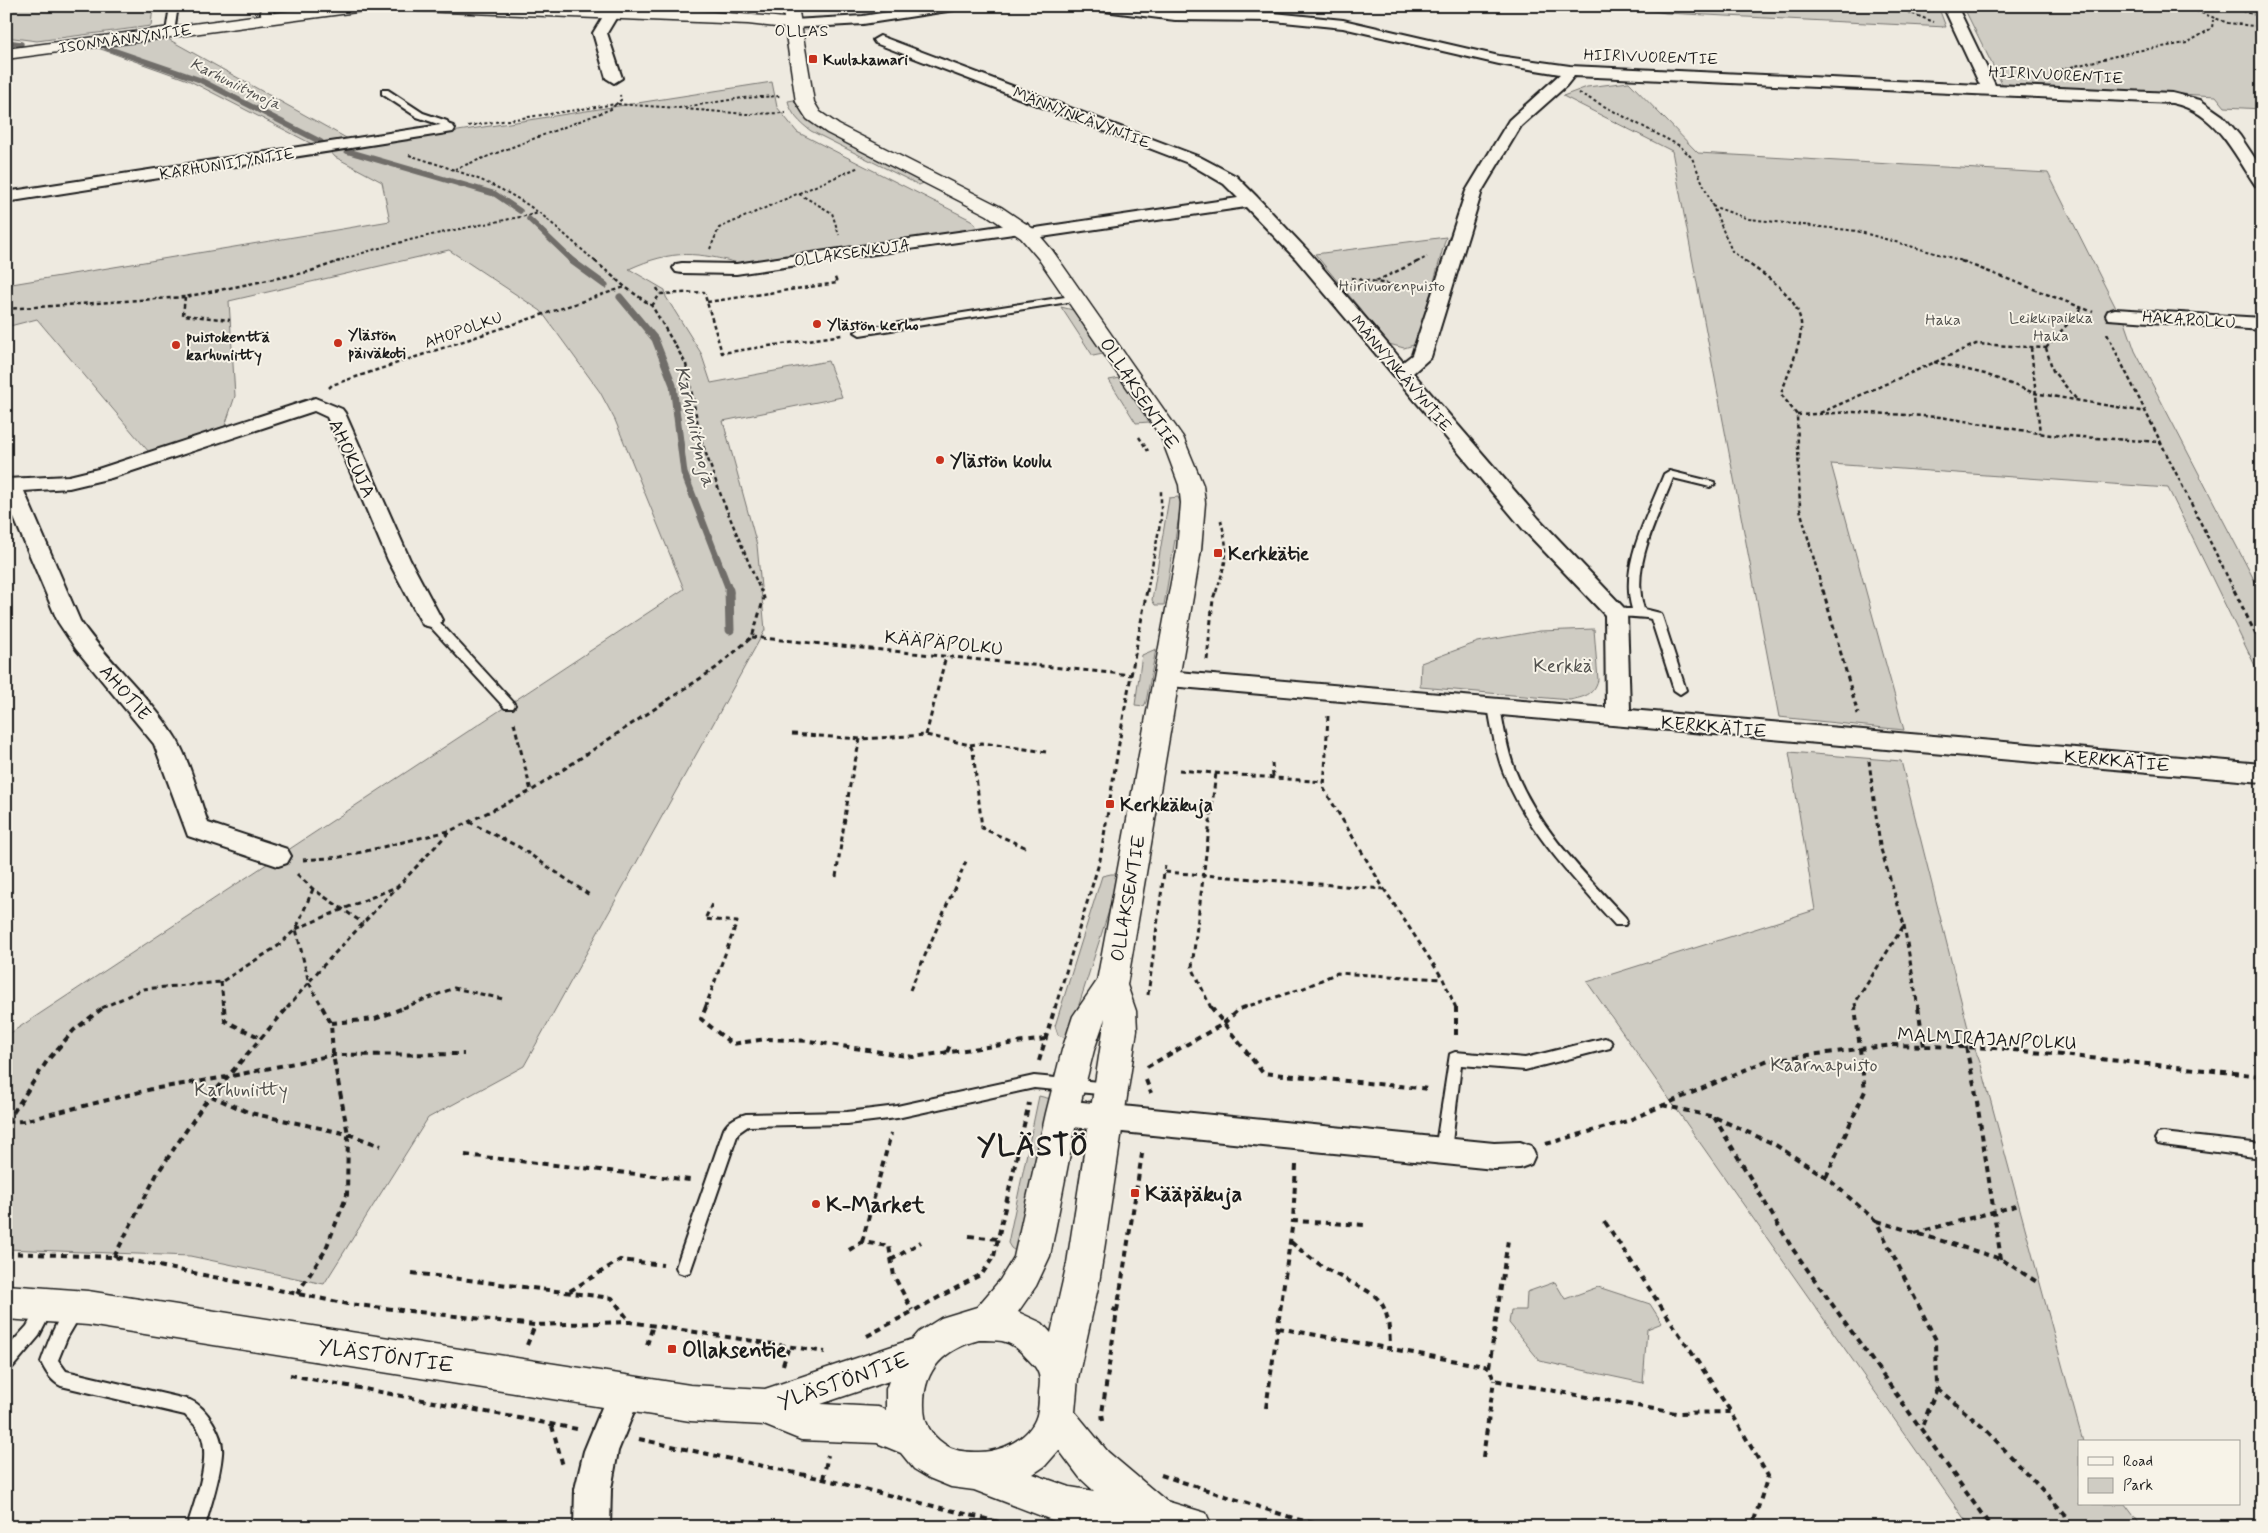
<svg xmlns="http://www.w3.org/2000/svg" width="2268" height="1533" viewBox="0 0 2268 1533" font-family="Mynerve,sans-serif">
  <rect width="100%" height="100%" fill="#eeeae0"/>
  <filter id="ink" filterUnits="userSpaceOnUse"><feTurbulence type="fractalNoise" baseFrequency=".02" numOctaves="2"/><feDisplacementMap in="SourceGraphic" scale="10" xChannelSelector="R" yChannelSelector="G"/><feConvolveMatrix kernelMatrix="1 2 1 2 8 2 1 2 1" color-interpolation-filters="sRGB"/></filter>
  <g filter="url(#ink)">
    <path fill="#cfccc3" stroke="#767470" d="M6,6H153L151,26L37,41L6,37Z
      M1208,6H1242L1232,12L1192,13Z
      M1622,6H1938L1946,27L1666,13Z
      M1963,6H2262V109L2225,107L2216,96L2002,84Z
      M168,39L348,139L312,144L188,80L98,48Z
      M772,82L777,107L797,132L971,220L977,227L973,230L742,264C697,252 673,249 629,269L665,290L666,297L701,353L711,383L828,361L842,397L723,421L757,545L765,630L524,1066L428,1118L324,1284L190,1256L6,1249V1036L684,589L615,420L600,392L541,311L449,250L229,301L235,396L225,426L149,452L37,319L6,327V285L390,221L382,182L335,157L330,151Z
      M1629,82L1698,153L2048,173L2117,310L2124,319L2135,351L2262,595V680L2168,488L1831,464L1904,730L1779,717L1672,151L1563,96L1587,87Z
      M794,100L804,116L819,128L926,182L919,185L811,131C800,123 791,114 788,101Z
      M1446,237L1417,344L1404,348L1389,344L1315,254Z
      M1061,307L1073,310L1103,354L1093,356Z
      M1120,378L1149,422L1136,423L1109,380Z
      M1178,497L1181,504L1164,605H1155L1152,600L1169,498Z
      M1594,629L1598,680C1594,695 1584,697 1570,700L1420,687L1421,663L1478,642L1540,631Z
      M1156,649L1146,702L1144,706L1135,705L1142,655Z
      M1789,752L1901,761L1970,1036L1981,1065L2083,1442H2079V1504H2125L2142,1527H1970L1587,982L1815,910Z
      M1111,874H1117L1113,898L1068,1039L1058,1035L1055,1026L1102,876Z
      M1039,1096L1051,1099L1021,1255L1011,1248L1008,1243Z
      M1555,1282L1565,1299L1598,1287L1650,1304L1662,1323L1647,1329L1643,1383L1540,1361L1509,1323L1511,1310H1526L1527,1292Z"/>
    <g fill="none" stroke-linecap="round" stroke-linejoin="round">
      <path stroke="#6f6d69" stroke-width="5.5" d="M6,42L21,44
        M107,48L200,80L321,142
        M347,151L495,194L520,211
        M529,219L574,262"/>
      <path stroke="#6f6d69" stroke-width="7" d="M572,261L605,285
        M620,297L655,339L673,385L684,473L730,592"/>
      <path stroke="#6f6d69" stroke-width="9" d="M729,590L730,630"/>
      <g stroke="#1c1c1c" stroke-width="4">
        <path id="lane" d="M170,6H178L174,32L170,34L166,32Z
          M382,90H388L423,113L447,121L451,129L444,131L441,125L417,117L382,94Z
          M1078,295L1081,296V300L860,335L855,332L860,329Z
          M1669,471L1714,482L1715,484L1710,487L1673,478C1658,518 1630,566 1644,609L1660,613L1662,616L1686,690L1680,694L1674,690L1651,619C1641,616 1615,618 1610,613L1616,609H1632C1619,565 1648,515 1664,474Z
          M431,616L435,617L513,702L515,705L513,708H505L427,623L425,620Z
          M1494,703L1500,707C1504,728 1507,750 1515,770C1538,828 1584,873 1625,917L1627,921L1625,925H1615C1573,878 1526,830 1503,771C1495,750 1492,728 1488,707Z
          M1605,1038L1610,1040L1612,1044L1610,1048L1525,1070L1461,1065L1451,1151L1448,1156L1443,1158L1438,1156L1435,1151L1450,1054L1455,1052L1525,1058Z
          M1034,1076L1110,1083L1115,1085L1117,1089L1115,1093L1110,1095L1034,1088L897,1118L847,1124L748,1126L738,1133L690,1272L684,1274L678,1272L676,1267L724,1129C728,1121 738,1116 746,1114L847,1112L897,1106Z
          M2163,1133L2262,1144V1158L2163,1145L2158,1144L2155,1139L2158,1134Z
          M46,1299L52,1302L54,1307L39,1336L12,1368L6,1370V1349L27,1326L40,1302Z
          M76,1301L82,1304L84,1309L67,1338L58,1360L66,1371L190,1400C207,1407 224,1436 222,1454C220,1479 211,1503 205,1527H187C195,1500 214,1454 198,1429C195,1424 189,1420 185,1415L61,1386C52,1382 45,1371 41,1362C47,1346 59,1308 76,1301Z"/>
      </g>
      <g stroke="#1c1c1c" stroke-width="4">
        <path id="street" d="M260,6H274L272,21H262Z
          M925,6H961L954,10L863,24L793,28L786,24L793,20L863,16Z
          M1089,6H1132L1175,12L1274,13L1343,20L1499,56L1570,66L1980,85L1943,6H1957L1995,85L2172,93L2200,100L2223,116L2240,136L2262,169V187L2256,186C2232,151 2216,112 2172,103L1574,76L1566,86L1521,126L1482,191L1431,357L1413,373L1539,519L1624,608L1627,613L1630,710L2262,764V782L1158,685L1154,679L1158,673L1166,671L1606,708L1605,615L1523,529L1296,259L1246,207L1028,239L1022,238L1020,233L736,274L682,273L676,272L673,268L676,264L682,263L736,264L1021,223L1027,224L1029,229L1238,198L1224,184L1188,163L875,43L873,40L880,36L1200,157L1236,176L1257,197L1308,251L1403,362L1412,355L1466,191L1509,120L1560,74L1499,64L1343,28L1274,21L1175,20L1096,10Z
          M612,9L619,13L607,33L622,78L614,83L606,78L593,33L607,10Z
          M447,124L453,126L455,129L453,132L6,202V192Z
          M2115,309L2262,318V330L2108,319L2106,315L2108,311Z
          M315,398L342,409L345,413L410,560L442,620L439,625L431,627L423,625L420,620L388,560L327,417L314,411L111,478L69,488L24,491L80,621C108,662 148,694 175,737C189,758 199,798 208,823L287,849L291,856L287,863L278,866L188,836L154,744L76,649L58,622L6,499V479L69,476L98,469Z
          M1062,1100L1494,1143L1520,1142L1531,1146L1535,1155L1531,1164L1520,1168L1494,1169L1062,1126L1051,1122L1047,1113L1051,1104Z
          M624,1378L636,1383L641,1394L618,1451L611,1489L610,1527H574L575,1489L584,1451L612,1383Z"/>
      </g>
      <g stroke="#1c1c1c" stroke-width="3">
        <path id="secondary" d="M327,6H372L364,11L6,59V49Z
          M410,6C534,6 661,5 784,18L782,6H798L814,102L820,112L839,125L1001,207L1035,230L1052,250L1183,437L1203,485L1205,503L1201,550L1127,985L1136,1011L1137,1030L1099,1283L1078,1378L1075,1412L1108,1452L1166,1501L1206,1513L1212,1527H1070L974,1490L951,1487L929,1478L914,1469L901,1453L877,1443L801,1440L764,1425L690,1421L88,1325L6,1319V1285L88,1291L690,1385L765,1389L913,1339L919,1332L941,1318L977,1307L1000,1280L1014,1257L1046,1113L1062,1050L1073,1016L1097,981L1177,550L1181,503L1179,485L1161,437L1038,258L1021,238L987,215L827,133L807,119L796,102L785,28L748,24L418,11ZM1105,1018L1067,1263L1051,1333L1042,1323L1018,1312L1036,1286L1050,1256L1078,1113L1094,1050ZM979,1340C987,1340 995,1340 1002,1341C1012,1343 1018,1349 1024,1355C1028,1360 1034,1364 1037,1370C1041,1377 1040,1384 1039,1392C1039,1399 1039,1407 1037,1415C1030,1439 1000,1453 976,1452C965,1452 953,1451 944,1444C930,1434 924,1423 924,1406C923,1369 945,1349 979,1340ZM889,1381L886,1389V1410L878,1407L821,1404ZM1059,1450L1080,1478L1094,1491L1070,1487L1033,1474L1045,1466Z"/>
      </g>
      <path stroke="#1c1c1c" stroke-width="2" stroke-dasharray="3 2.5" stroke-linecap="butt" d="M1892,6L1934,22
        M2172,6L2196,11L2213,6
        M2227,6L2262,17
        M2196,11L2228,23L2262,27
        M2055,71L2136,51L2187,43L2212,28L2213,20
        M1579,93L1680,146L1692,158L1732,251L1746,262
        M685,109L746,114L786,113
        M468,126L616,104L621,100L620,95
        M409,155C455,170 500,183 539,213
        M455,169L611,109L616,104L679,108L742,98L780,96
        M799,194L832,213L839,235
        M1712,206L1749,219L1857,231L1966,262
        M710,249L719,228L859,167
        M336,262C402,238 472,227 540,213L596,262
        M1417,262L1427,257"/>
      <path stroke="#1c1c1c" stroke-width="2.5" stroke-dasharray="4 3" stroke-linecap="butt" d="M595,261L625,287L652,306L686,364L701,440L723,501L761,592
        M1745,261C1765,276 1797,294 1801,323C1803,341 1787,376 1781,394L1797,415L1800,509L1823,592
        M1961,261L2093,312
        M1351,278L1419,289
        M1376,281L1419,261
        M657,288L660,294L704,292L722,353L842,335
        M185,297L183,315L230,320
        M707,302L837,283L834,275
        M652,306L660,294
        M6,309L185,297L308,272L340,261
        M2107,334L2235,592
        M2031,348L2040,433
        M2046,348L2053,371L2077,400
        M2046,348L2081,309
        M1934,362L1985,374L2034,393L2146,412
        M329,388L332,385L625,287
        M1820,413L1976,344L2046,348
        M1797,415L1854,412L1940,417L2051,435L2160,442
        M1139,437L1148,451
        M1147,592L1161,519V489
        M1216,592C1228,557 1229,552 1220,517"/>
      <path stroke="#1c1c1c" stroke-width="3" stroke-dasharray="5 4" stroke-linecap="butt" d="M1823,590L1858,714
        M2234,590L2262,647
        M752,637L1132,675
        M1207,660L1213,599L1216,590
        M1328,716L1324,789L1384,889L1443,979L1456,1008
        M514,723L531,791
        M792,734L860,739
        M926,735L946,656
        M970,745L982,743L1046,752
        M1272,763L1273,777
        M1179,770L1324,782
        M469,822L519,847L591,896
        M303,860L341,857L449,831
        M1165,872L1383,889
        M297,874L313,889L363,923
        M836,877L850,785L860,739L926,735L970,745L973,751L982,828L1027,848
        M313,889L296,929L309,983L323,1008
        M1904,925L1918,1008
        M221,982L224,1008
        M910,990L967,859
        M1148,995L1165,865
        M102,1008L143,989L221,982L278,946L296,929L396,887
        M287,1008L320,969L450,831L531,791L716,668L752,637L764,598L761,590
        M403,1008L454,988L503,999
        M705,1008L737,922L705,919L712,904
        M1055,1008L1100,860L1124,713L1147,590
        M1211,1008L1192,967L1216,773
        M1242,1008L1304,988L1337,973L1442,979
        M1856,1008L1855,1003L1904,925L1880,846L1869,761"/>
      <path stroke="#1c1c1c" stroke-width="4" stroke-dasharray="6 5" stroke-linecap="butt" d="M224,1007L225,1021L261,1038
        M706,1007L701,1019L732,1044L766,1039L809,1041L913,1057L1045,1039
        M1211,1007L1263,1073L1430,1089
        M1456,1007V1037
        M1918,1007L1924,1046
        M331,1023L375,1019L406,1007
        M1966,1047L1975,1089L2001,1259
        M947,1052L950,1045
        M1039,1061L1055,1007
        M1147,1067L1223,1024L1239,1009L1246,1007
        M1146,1080L1151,1093
        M211,1096L250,1113L348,1134L381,1146
        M1662,1105L1714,1117L1774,1144L1826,1177L1876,1221L1936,1340L1937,1388L1921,1429
        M1714,1117L1792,1248L1991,1527
        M7,1122L47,1061L74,1030L104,1007
        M7,1122L23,1121L152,1089L227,1077L333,1055L464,1054
        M1546,1144L1627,1121L1768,1060L1893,1045L1995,1048L2262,1076
        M465,1155L690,1180
        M1296,1165L1293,1221L1366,1225
        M1826,1177L1865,1091L1855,1007
        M1877,1221L2001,1259L2040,1284
        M1605,1222L1731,1412
        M1915,1233L2019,1205
        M969,1236L998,1239
        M862,1242L891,1134
        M1291,1242C1305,1254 1319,1265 1335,1274C1378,1297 1389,1294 1390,1348
        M849,1250L862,1242L889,1246L894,1276L912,1310
        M6,1253L114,1257L348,1304L535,1325L630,1322L825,1352
        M994,1256L1029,1103
        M114,1257L157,1174L204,1104L288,1007
        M891,1260L921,1242
        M412,1273L612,1298L630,1322
        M570,1291L620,1260L663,1265
        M297,1294L325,1251L347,1195L348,1134L333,1055L331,1023L322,1007
        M1117,1311L1143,1148
        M1278,1328L1489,1367L1494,1380L1676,1413L1731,1412L1768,1476L1752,1527
        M867,1336L982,1274L992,1259
        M527,1345L535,1325
        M647,1345L653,1325
        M783,1365L789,1346
        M1489,1367L1508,1240
        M290,1375L577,1429
        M1937,1388L1986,1430L2065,1514L2069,1527
        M1266,1408L1293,1221
        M1103,1421L1102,1413L1117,1311L1109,1307
        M552,1426L563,1466
        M639,1439L823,1479L1019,1527
        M1483,1457L1494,1380
        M1161,1475L1296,1519L1331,1527
        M823,1479L828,1455"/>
      <use href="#lane" fill="#f7f3e8" fill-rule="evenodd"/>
      <use href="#street" fill="#f7f3e8" fill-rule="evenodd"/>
      <use href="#secondary" fill="#f7f3e8" fill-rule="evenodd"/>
    </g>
  </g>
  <g fill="#c8321e" stroke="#f7f3e8" stroke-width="2">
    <rect x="808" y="54" width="10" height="10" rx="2.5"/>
    <circle cx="817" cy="324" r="5"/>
    <circle cx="338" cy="343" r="5"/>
    <circle cx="176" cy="345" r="5"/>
    <circle cx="940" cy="460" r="5"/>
    <rect x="1213" y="548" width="10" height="10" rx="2.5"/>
    <rect x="1105" y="799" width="10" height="10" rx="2.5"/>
    <rect x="1130" y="1188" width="10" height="10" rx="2.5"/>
    <circle cx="816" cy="1204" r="5"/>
    <rect x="667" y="1344" width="10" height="10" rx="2.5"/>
  </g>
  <g text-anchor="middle" stroke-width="4" stroke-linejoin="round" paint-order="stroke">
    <g font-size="16" letter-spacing="1" fill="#1c1c1c" stroke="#f7f3e8">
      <text x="802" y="36">OLLAS</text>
    </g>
    <g font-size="16" fill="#1c1c1c" stroke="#f7f3e8">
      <text transform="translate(125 38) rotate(-8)" y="6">ISONMÄNNYNTIE</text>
      <text transform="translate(1651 56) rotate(2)" y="6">HIIRIVUORENTIE</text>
      <text transform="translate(2056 74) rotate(3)" y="6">HIIRIVUORENTIE</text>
      <text transform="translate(1082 117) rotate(21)" y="6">MÄNNYNKÄVYNTIE</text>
      <text transform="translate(227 163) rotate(-9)" y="6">KARHUNIITYNTIE</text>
      <text transform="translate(852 252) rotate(-8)" y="6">OLLAKSENKUJA</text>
      <text transform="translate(2189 319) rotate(4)" y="6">HAKAPOLKU</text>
      <text transform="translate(463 329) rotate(-19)" y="6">AHOPOLKU</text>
      <text transform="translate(1402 373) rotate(50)" y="6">MÄNNYNKÄVYNTIE</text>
    </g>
    <g font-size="16" font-weight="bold" fill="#1c1c1c" stroke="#f7f3e8" text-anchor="start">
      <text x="823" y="65">Kuulakamari</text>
      <text x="827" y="330">Ylästön kerho</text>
      <text x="348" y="340">Ylästön<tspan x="348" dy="18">päiväkoti</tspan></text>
      <text x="186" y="342">puistokenttä<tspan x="186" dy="18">karhuniitty</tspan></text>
    </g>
    <g font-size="16" font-style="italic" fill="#535250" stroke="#f7f3e8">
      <text transform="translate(236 83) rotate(26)" y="6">Karhuniitynoja</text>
    </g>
    <g font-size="16" fill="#52514e" stroke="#f7f3e8">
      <text x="1392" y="291">Hiirivuorenpuisto</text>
      <text x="2051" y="323">Leikkipaikka<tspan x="2051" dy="18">Haka</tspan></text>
      <text x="1943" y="325">Haka</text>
    </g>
    <g font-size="19" fill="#1c1c1c" stroke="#f7f3e8">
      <text transform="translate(1140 393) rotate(57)" y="7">OLLAKSENTIE</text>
      <text transform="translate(353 458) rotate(65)" y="7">AHOKUJA</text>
      <text transform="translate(944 642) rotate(6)" y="7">KÄÄPÄPOLKU</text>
      <text transform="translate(126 692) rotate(49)" y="7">AHOTIE</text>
      <text transform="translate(1714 726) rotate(5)" y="7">KERKKÄTIE</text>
      <text transform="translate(2117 760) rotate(5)" y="7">KERKKÄTIE</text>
      <text transform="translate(1127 898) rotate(-80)" y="7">OLLAKSENTIE</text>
      <text transform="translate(1987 1038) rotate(3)" y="7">MALMIRAJANPOLKU</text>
    </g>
    <g font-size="19" font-weight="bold" fill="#1c1c1c" stroke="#f7f3e8" text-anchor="start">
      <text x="950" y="467">Ylästön koulu</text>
      <text x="1228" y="560">Kerkkätie</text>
      <text x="1120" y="811">Kerkkäkuja</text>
    </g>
    <g font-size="19" fill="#52514e" stroke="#f7f3e8">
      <text x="1563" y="672">Kerkkä</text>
      <text x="1824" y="1071">Kaarnapuisto</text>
      <text x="241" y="1096">Karhuniitty</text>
    </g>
    <g font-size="20" font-style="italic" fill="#535250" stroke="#f7f3e8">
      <text transform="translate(696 426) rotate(77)" y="7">Karhuniitynoja</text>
    </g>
    <g font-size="22" font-weight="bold" fill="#1c1c1c" stroke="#f7f3e8" text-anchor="start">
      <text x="1145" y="1201">Kääpäkuja</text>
      <text x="826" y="1212">K-Market</text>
      <text x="682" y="1357">Ollaksentie</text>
    </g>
    <g font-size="22" fill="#1c1c1c" stroke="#f7f3e8">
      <text transform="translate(386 1355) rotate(8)" y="8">YLÄSTÖNTIE</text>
      <text transform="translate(843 1380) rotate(-19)" y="8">YLÄSTÖNTIE</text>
    </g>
    <g font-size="29" font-weight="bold" letter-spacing="1" fill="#1c1c1c" stroke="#f7f3e8">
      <text x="1033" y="1155">YLÄSTÖ</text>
    </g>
  </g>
  <rect width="2268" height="1533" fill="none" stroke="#f7f3e8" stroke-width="25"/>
  <rect x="12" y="12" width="2243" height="1508" fill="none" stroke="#1c1c1c" stroke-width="2" filter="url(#ink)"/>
  <rect x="2078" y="1440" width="162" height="65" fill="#f7f3e8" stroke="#9f9d96"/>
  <rect x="2088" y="1457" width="25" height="8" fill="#f7f3e8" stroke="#9f9d96"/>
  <text x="2123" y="1466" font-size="15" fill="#1c1c1c">Road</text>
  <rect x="2088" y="1478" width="25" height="15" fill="#cfccc3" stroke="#9f9d96"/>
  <text x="2123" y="1490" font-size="15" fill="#1c1c1c">Park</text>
</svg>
